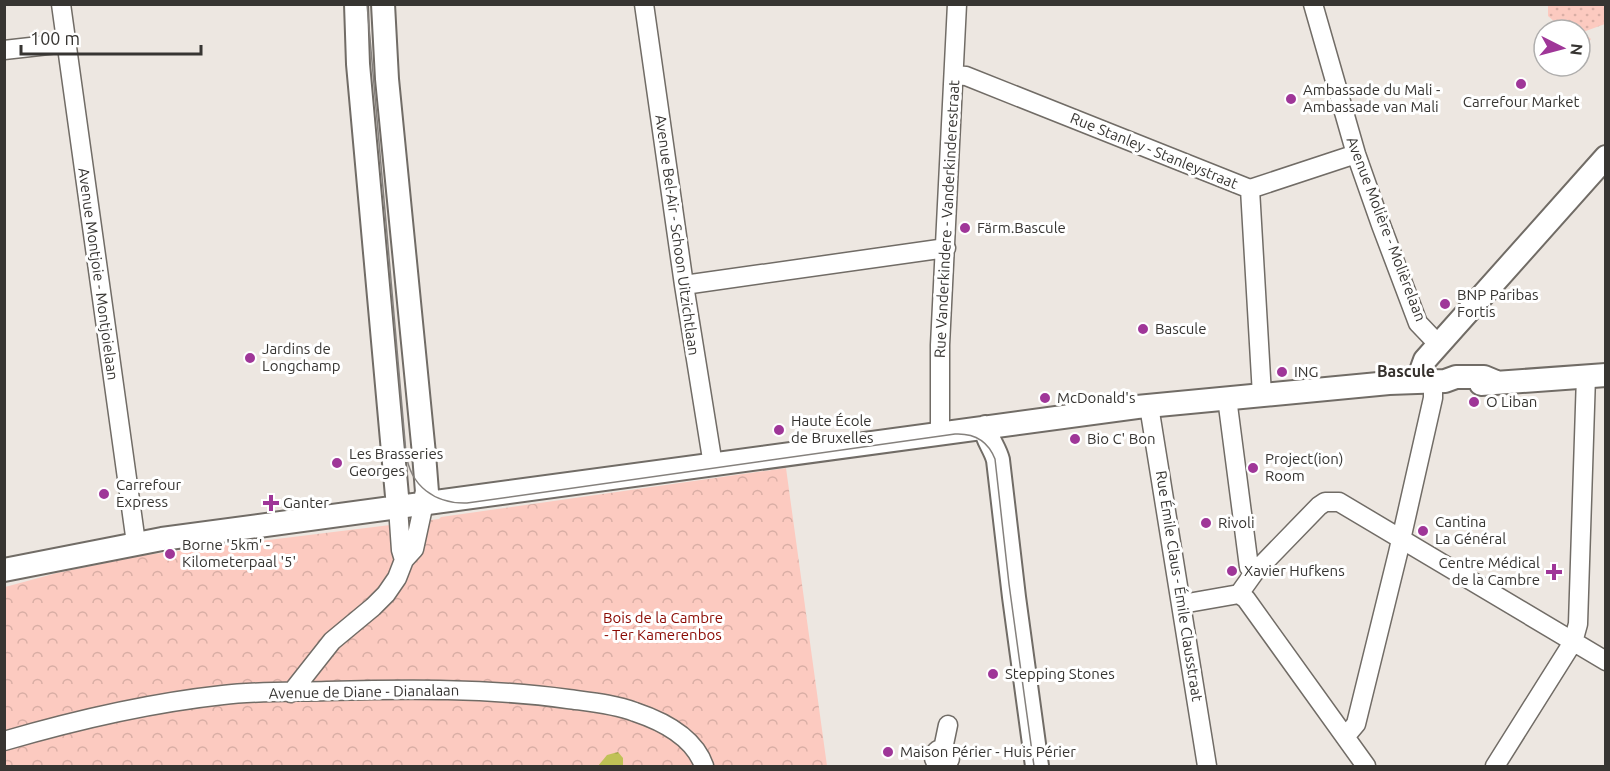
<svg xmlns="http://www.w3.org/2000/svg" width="1610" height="771" viewBox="0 0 1610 771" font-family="Ubuntu,sans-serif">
  <defs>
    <pattern id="park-crowns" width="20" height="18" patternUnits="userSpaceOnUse" patternTransform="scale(1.5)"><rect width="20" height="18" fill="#fccac0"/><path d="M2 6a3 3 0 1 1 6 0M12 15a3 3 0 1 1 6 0" fill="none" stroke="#d9aea5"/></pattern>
    <pattern id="garden-dots" width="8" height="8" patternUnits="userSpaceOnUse" patternTransform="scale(1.5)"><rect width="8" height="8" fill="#fccac0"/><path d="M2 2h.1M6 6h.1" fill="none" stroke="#d9aea5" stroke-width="1.8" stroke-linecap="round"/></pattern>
    <pattern id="water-ripples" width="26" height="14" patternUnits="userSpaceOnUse" patternTransform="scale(1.5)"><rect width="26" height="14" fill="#c0c156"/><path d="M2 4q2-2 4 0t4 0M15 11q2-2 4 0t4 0" fill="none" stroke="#9d9e48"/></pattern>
  </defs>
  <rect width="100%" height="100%" fill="#ede7e1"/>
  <path fill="url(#park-crowns)" d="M786,468L827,766H5V587L57,573L145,555L439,519L441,517Z"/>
  <path fill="url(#garden-dots)" d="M1548,5H1605V24L1583,32L1591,39L1585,47L1580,43V30H1564L1548,16Z"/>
  <path fill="url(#water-ripples)" d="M618,752L623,758V766H598L607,755Z"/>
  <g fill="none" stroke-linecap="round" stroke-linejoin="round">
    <g stroke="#716c66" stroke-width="21">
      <path id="minor" d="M61,4L136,543
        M644,4L684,285L713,465
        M1313,4L1356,154L1381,225L1418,323L1439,345
        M4,50L66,43
        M954,75L966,76L1250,189L1356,154
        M1250,189L1262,395
        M684,285L946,248
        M1227,398L1249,567L1254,573
        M1149,406L1207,766
        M940,434V345L957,4
        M398,507L401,550L404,560
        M1239,594L1254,573L1319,506L1325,502H1339L1606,661
        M1239,594L1246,599L1366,766
        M1182,604L1239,594
        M291,693L332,641L373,607L386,594L397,578L404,560L414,549L424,503
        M1345,737L1356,724L1398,553L1433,398V381
        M4,741C76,720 149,703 223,695C257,691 293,692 327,691C408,689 488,688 568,699C590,702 614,704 635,712C662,721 694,737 704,766
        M934 757a8 8 0 1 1 16 0a8 8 0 1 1-16 0Z
        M943,749L948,725
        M1495,766L1573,642L1578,624L1586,376"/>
    </g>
    <g stroke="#716c66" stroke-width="26">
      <path id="major" d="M356,4L358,64L398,507
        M383,4L387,79L424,454L427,492L424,503
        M1421,382V371L1425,360L1606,157
        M1481,384L1606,375
        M985,427C987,440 995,448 998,460L1014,597L1037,766
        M4,570L162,539L1137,407L1389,383L1445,381L1456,377H1484L1496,382"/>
    </g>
    <use href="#minor" stroke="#fff" stroke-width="18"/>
    <use href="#major" stroke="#fff" stroke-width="22"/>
    <path stroke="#85817d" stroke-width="1.5" d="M367,4L406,453C410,486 435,504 467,503L955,434C975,433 988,441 995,459L1009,584L1034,766"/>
  </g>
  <g fill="#9f3698" stroke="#fff" stroke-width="2">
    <circle cx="1521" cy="84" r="6"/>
    <circle cx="1291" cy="99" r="6"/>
    <circle cx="965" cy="228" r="6"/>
    <circle cx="1445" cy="304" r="6"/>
    <circle cx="1143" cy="329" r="6"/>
    <circle cx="250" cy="358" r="6"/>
    <circle cx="1282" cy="372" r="6"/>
    <circle cx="1045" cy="398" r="6"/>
    <circle cx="1474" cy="402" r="6"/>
    <circle cx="779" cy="430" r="6"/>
    <circle cx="1075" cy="439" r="6"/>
    <circle cx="337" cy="463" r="6"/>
    <circle cx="1253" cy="468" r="6"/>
    <circle cx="104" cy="494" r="6"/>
    <path d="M268 494h6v6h6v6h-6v6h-6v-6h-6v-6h6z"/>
    <circle cx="1206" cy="523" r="6"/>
    <circle cx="1423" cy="531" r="6"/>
    <circle cx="170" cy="554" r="6"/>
    <circle cx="1232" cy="571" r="6"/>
    <path d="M1551 563h6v6h6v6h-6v6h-6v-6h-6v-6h6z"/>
    <circle cx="993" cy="674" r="6"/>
    <circle cx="888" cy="752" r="6"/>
  </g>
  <g text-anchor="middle" stroke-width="6" stroke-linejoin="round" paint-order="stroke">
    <g font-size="15" fill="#373532" stroke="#fff" text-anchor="start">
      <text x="1303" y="95">Ambassade du Mali -<tspan x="1303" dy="17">Ambassade van Mali</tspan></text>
      <text x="1521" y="107" text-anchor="middle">Carrefour Market</text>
      <text x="977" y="233">Färm.Bascule</text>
      <text x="1457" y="300">BNP Paribas<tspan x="1457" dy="17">Fortis</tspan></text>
      <text x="1155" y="334">Bascule</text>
      <text x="262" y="354">Jardins de<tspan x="262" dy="17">Longchamp</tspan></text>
      <text x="1294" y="377">ING</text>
      <text x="1057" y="403">McDonald's</text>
      <text x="1486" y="407">O Liban</text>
      <text x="791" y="426">Haute École<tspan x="791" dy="17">de Bruxelles</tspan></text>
      <text x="1087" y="444">Bio C' Bon</text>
      <text x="349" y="459">Les Brasseries<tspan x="349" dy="17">Georges</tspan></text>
      <text x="1265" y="464">Project(ion)<tspan x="1265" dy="17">Room</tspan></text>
      <text x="116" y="490">Carrefour<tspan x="116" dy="17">Express</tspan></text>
      <text x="283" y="508">Ganter</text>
      <text x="1435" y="527">Cantina<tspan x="1435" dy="17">La Général</tspan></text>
      <text x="1218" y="528">Rivoli</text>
      <text x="182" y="550">Borne '5km' -<tspan x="182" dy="17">Kilometerpaal '5'</tspan></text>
      <text x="1540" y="568" text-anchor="end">Centre Médical<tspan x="1540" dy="17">de la Cambre</tspan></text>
      <text x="1244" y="576">Xavier Hufkens</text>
      <text x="1005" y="679">Stepping Stones</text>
      <text x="900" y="757">Maison Périer - Huis Périer</text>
    </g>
    <g font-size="15" fill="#373532" stroke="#fff">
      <text transform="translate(1154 151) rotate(22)" y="5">Rue Stanley - Stanleystraat</text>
      <text transform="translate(947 219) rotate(-87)" y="5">Rue Vanderkindere - Vanderkinderestraat</text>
      <text transform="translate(1386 229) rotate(69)" y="5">Avenue Molière - Molièrelaan</text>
      <text transform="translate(677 235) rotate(82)" y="5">Avenue Bel-Air - Schoon Uitzichtlaan</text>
      <text transform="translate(98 274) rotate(82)" y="5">Avenue Montjoie - Montjoielaan</text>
      <text transform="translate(1179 586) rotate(81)" y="5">Rue Émile Claus - Émile Clausstraat</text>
      <text transform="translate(364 692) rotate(-1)" y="5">Avenue de Diane - Dianalaan</text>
    </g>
    <g font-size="15" fill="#8a0801" stroke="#fff">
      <text x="663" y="623">Bois de la Cambre<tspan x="663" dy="17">- Ter Kamerenbos</tspan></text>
    </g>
    <g font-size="16" font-weight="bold" fill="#36312d" stroke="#fff">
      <text x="1406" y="377">Bascule</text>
    </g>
  </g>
  <rect width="1610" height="771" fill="none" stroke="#373532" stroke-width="12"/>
  <g transform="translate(1562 48) rotate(96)"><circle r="28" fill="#ffffff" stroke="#afaead" stroke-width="1.5"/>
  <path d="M0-4.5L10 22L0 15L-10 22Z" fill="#9f3698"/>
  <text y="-9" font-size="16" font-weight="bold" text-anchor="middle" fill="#373532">N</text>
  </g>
  <path d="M21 45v9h180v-9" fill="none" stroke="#373532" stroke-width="3"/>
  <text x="30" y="45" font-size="18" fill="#373532" stroke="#ffffff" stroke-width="4.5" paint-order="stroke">100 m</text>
</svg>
